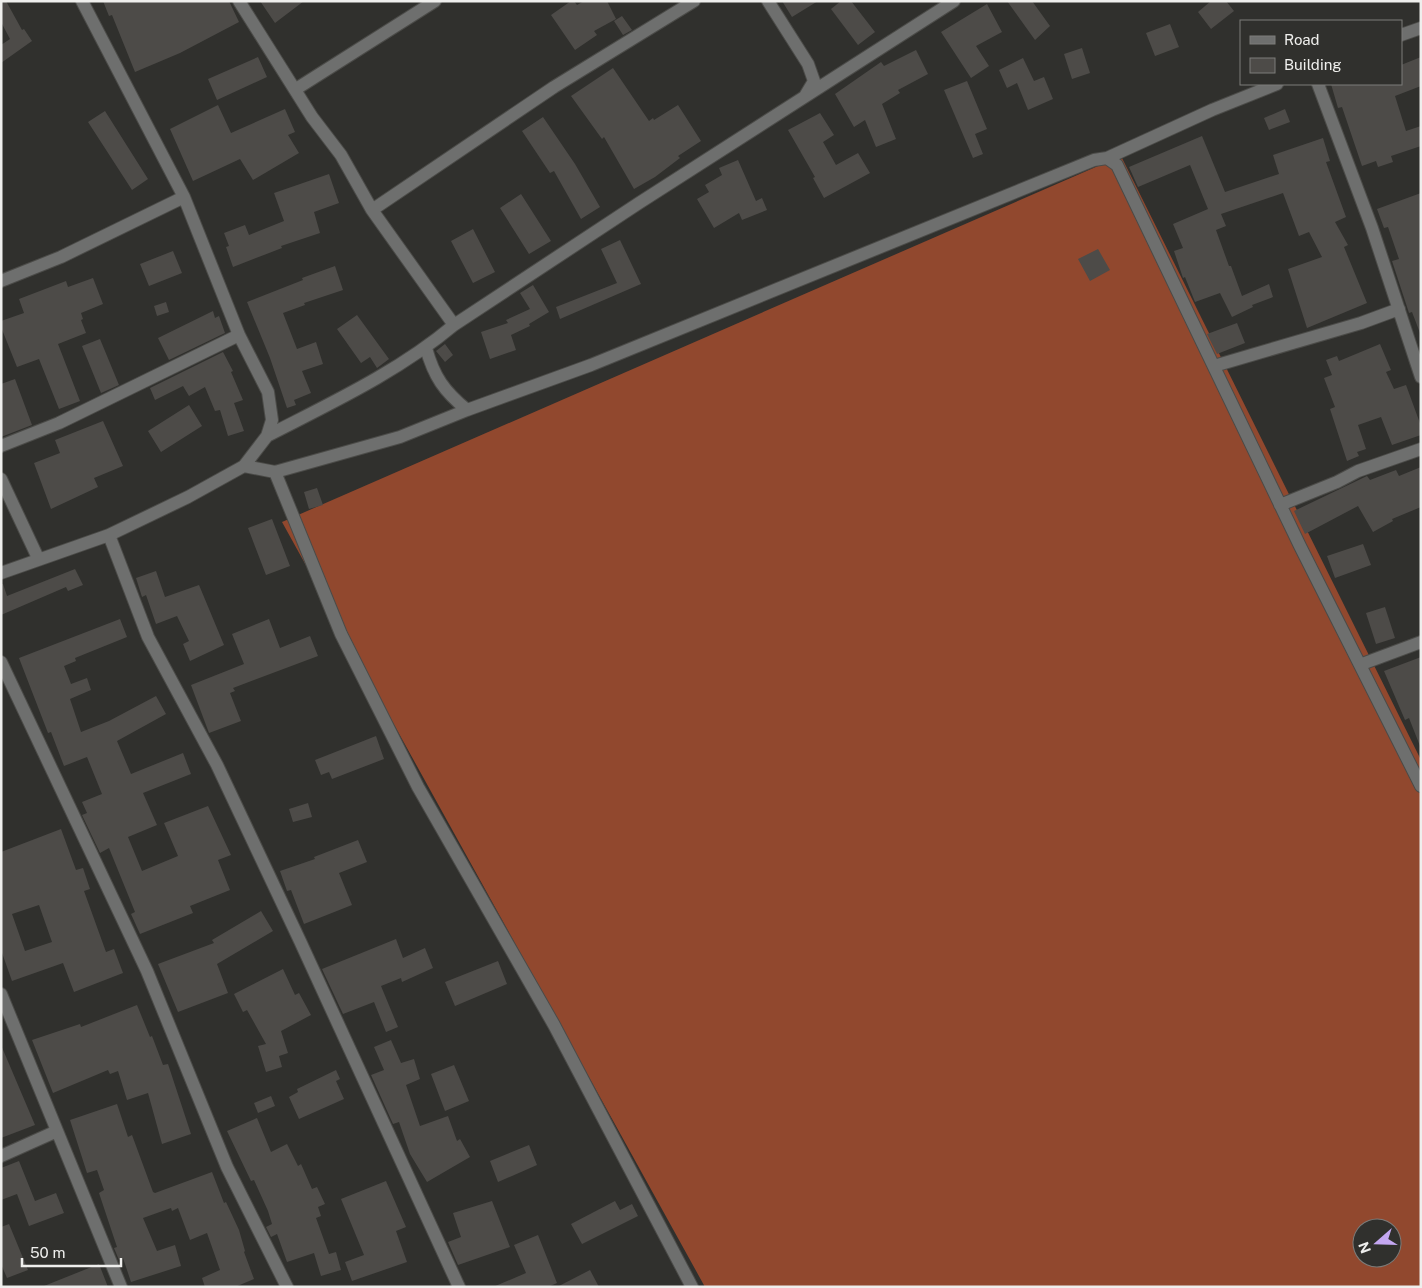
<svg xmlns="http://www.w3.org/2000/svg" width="1422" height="1288" viewBox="0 0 1422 1288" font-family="'Public Sans',sans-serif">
  <rect width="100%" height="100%" fill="#30302d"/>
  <path fill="#91482e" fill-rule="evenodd" d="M1121,156L1421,760V1287H705L282,522ZM1362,1228H1392V1258H1362Z"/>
  <path fill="#4d4b48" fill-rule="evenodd" d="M1,1H6L22,30L24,29L32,41L1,63V45L10,39L1,22Z
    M103,1H229L239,22L180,53L135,72L112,15L109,16Z
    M260,1H304L275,23Z
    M571,1H574L577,5L584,1H607L616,19L594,31L597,35L575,50L551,15Z
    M782,1H818L792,17Z
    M841,1H851L875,32L858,45L831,9Z
    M1007,1H1032L1050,26L1035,40Z
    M1211,1H1226L1234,11L1211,29L1198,12Z
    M987,4L1002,32L976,46L989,66L971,78L941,32Z
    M622,16L632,30L623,35L614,21Z
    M1170,24L1179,47L1155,56L1146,33Z
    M1082,48L1090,73L1072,79L1064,54Z
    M916,50L928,74L898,90L900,93L882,104L896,139L876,147L865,120L854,127L835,94L881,62L884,66Z
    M258,57L267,77L217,100L208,79Z
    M1421,57V86L1395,96L1406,131L1421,126V146L1391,156L1393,162L1378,167L1376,161L1362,166L1342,107L1338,108L1331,84H1401V65Z
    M1023,58L1034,81L1044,77L1053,99L1028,110L1017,83L1007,88L999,70Z
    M613,68L649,121L653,118L654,120L678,105L701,141L678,156L680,158L655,177L634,189L604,137L602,139L571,96Z
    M967,81L987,129L975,134L983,154L973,158L944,90Z
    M218,105L231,133L285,109L295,132L288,135L299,153L253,180L240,159L193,181L170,129Z
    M1285,109L1290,122L1269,130L1264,118Z
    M105,111L148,179L132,190L88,122Z
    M820,113L834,135L823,142L836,165L858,153L870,173L824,198L813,178L815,177L788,130Z
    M543,117L575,164L600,207L581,219L554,171L550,173L522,131Z
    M1202,136L1225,192L1279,174L1273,155L1323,138L1330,161L1326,162L1346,217L1335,222L1348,245L1344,247L1367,303L1307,328L1288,269L1322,257L1309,232L1299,236L1283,193L1221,214L1226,226L1216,230L1229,266H1231L1242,296L1269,284L1273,297L1252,305L1253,307L1232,317L1220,293L1195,302L1185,277L1183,278L1174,251L1183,248L1173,224L1208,209L1190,165L1138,187L1129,167Z
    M738,160L756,201L762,198L767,210L742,220L739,213L714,228L697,199L709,192L705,185L722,175L719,168Z
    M329,174L339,203L314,212L320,233L281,246L282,248L233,267L226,247L229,246L224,233L245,225L249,235L284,221L274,193Z
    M1421,193V333H1420L1412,312L1409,313L1392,261L1399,259L1388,227L1384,228L1377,209Z
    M521,194L551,241L529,254L500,208Z
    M473,229L495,272L473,283L451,241Z
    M620,240L641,284L560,319L556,307L617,283L601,249Z
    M1098,249L1110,270L1090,281L1078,259Z
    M173,251L182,273L149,286L140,264Z
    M335,266L343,290L304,303L305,305L283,313L297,349L316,342L323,364L302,371L311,393L294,400L296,405L287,408L270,358L247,302L303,280L302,278Z
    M93,278L103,304L81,313L83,319L81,320L86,333L58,344L80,401L59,409L39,359L17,367L1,327V321L24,313L19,299L66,281L68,287Z
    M533,285L549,312L529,324L530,326L511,335L516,350L490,359L481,332L508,323L506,320L530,309L520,293Z
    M166,302L169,312L157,316L154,306Z
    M213,311L215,318L219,316L225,333L169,360L158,338Z
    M357,315L389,359L377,368L370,357L361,363L337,329Z
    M1237,323L1245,343L1217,354L1207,334Z
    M100,339L119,385L101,393L82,346Z
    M445,344L453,355L445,362L436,351Z
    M1380,344L1391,370L1386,372L1394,389L1406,385L1421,426V435L1392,445L1381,417L1358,425L1366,449L1357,452L1359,456L1347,461L1330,409L1335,407L1324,378L1332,375L1326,360L1337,356L1339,361Z
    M223,352L233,371L231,372L243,400L234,403L244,431L228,436L220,410L215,411L205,387L189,396L183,386L155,400L150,388Z
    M15,379L32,425L1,437V384Z
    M189,405L202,426L161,452L148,431Z
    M103,421L123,466L94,478L98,487L51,509L34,463L60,453L55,440Z
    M1421,467V507L1392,519L1393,521L1373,532L1358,506L1305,534L1294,511L1367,476L1370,480L1396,470L1399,476Z
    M317,488L323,505L309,509L304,492Z
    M272,519L290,566L266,575L248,528Z
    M1363,544L1371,565L1335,578L1327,556Z
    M75,569L83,585L68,591L66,587L1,615V584H3L7,596Z
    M156,571L165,597L199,585L224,645L190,661L183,644L189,641L177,616L156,624L146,595L142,597L136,578Z
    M1385,607L1395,638L1376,644L1366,613Z
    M120,619L127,637L75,658L76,661L64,666L71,684L87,678L91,690L70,699L81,732L109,721L156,696L166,714L117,741L131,774L183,753L191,774L143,793L157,825L128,837L142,871L178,856L164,823L208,806L231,855L218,860L230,890L190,906L193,913L140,934L131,914L135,912L109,848L100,853L82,815L87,813L82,802L102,794L87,757L64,766L51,732L48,733L19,658Z
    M269,619L280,648L310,636L318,656L233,688L235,691L230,693L241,721L209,733L191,685L244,664L232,634Z
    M1421,657V746H1420L1409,718L1405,720L1384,671Z
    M376,736L384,759L332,779L329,772L321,775L315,760Z
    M308,803L312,817L293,822L289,809Z
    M61,829L76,870L83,868L90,889L84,891L106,952L114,949L123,973L74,992L63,963L12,981L1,950V852ZM39,905L52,942L25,951L12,914Z
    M358,840L367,862L339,873L352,905L304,924L291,890L287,891L280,871L315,859L314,857Z
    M261,911L273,931L217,964L228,993L178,1012L158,964L214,943L212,940Z
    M396,939L403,958L425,948L433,968L402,982L401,978L381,986L398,1027L386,1032L374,1002L343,1014L322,969Z
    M498,961L507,984L455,1006L445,982Z
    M283,969L295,995L299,993L311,1015L281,1031L288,1053L279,1056L282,1067L266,1072L258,1046L266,1044L247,1010L243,1012L234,994Z
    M137,1005L150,1037L152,1036L163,1065L168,1064L191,1134L162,1144L148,1093L127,1100L118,1071L110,1074L108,1070L53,1093L32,1040L80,1024L81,1027Z
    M391,1040L401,1063L414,1059L420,1079L406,1085L420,1126L448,1116L457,1141L460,1139L470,1157L427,1182L410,1154L399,1122L393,1124L371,1075L384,1070L374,1047Z
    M1,1045L35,1125L1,1138Z
    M454,1065L469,1101L445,1111L431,1074Z
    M336,1070L340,1079L336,1081L344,1099L299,1119L289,1097L298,1092L297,1089Z
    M271,1096L275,1106L258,1113L254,1103Z
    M117,1104L128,1137L132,1135L153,1192L155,1193L212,1172L224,1203L226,1202L239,1230L245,1251L244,1252L254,1279L235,1287H205L202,1278L220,1270L207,1233L190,1240L178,1208L172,1211L171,1208L143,1218L157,1251L175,1245L181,1266L131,1282L123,1258L119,1260L114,1248L117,1247L99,1193L104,1190L97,1170L87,1173L70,1120Z
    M257,1118L271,1152L287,1144L298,1166L301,1164L312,1189L317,1187L325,1204L318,1207L321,1216L316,1218L329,1254L336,1252L341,1270L321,1276L314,1253L287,1262L277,1234L271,1237L266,1227L272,1224L268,1211L254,1180L251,1181L227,1131Z
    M529,1145L537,1165L498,1182L490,1161Z
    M19,1161L35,1201L56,1193L64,1213L29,1226L17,1194L1,1200V1168Z
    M386,1181L406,1227L396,1231L407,1262L352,1281L345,1262L364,1255L341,1199Z
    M492,1201L510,1247L458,1265L448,1242L461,1237L453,1213Z
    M615,1201L620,1210L632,1204L638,1216L582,1244L571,1224Z
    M9,1224L28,1270L7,1278L1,1264V1227Z
    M538,1235L557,1283L548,1287H493L526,1273L514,1245Z
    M99,1264L108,1287H44V1286Z
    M590,1270L599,1287H557Z"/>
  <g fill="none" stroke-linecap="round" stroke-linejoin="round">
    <g stroke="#4b4b48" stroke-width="14">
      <path id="minor" d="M82,1L184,197L239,335L268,392L272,420L267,436L244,466L275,472L400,437L467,410L591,365L1094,160L1107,158L1117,165L1300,546L1421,786
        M239,1L312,117L341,155L372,210L454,325
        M768,1L808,64L814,81L805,96
        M1401,35L1421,28
        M1318,84L1372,228L1421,377
        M296,89L435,1
        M1107,158L1212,110L1277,84
        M372,210L554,87L694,1
        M1,281L61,257L184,197
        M426,348C434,377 444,391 467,410
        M1214,366L1361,323L1399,309
        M267,436C331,403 398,372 454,325L639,203L954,1
        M1,446L59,423L239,335
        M275,472L341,634L418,787L554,1025L692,1287
        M1,479L38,558
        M1280,505L1337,482L1358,471L1421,449
        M109,535L148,637L217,765L300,941L459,1287
        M1,573L109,535L188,497L244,466
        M1,662L147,971L227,1167L287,1287
        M1362,664L1421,642
        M1,994L121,1287
        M1,1156L57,1131"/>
    </g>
    <use href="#minor" stroke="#6e6f6e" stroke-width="12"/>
  </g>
  <rect width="1422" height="1288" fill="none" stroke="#efefed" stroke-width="5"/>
  <rect x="1240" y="20" width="162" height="65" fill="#30302d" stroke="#7c7c7a"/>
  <rect x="1250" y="36" width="25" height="8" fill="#6e6f6e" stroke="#7c7c7a"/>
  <text x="1284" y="45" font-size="15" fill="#efefed">Road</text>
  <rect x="1250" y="58" width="25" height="15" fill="#4d4b48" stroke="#7c7c7a"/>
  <text x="1284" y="70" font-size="15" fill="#efefed">Building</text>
  <g transform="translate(1377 1243) rotate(250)"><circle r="24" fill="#30302d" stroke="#7c7c7a"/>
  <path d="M0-4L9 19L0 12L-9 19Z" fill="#c4a7f1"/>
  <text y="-8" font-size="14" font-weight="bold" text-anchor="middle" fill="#efefed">N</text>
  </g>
  <path d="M22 1258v8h99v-8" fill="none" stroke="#efefed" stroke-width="2.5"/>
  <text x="30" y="1258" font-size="15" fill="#efefed" stroke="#30302d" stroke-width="4" paint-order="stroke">50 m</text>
</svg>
